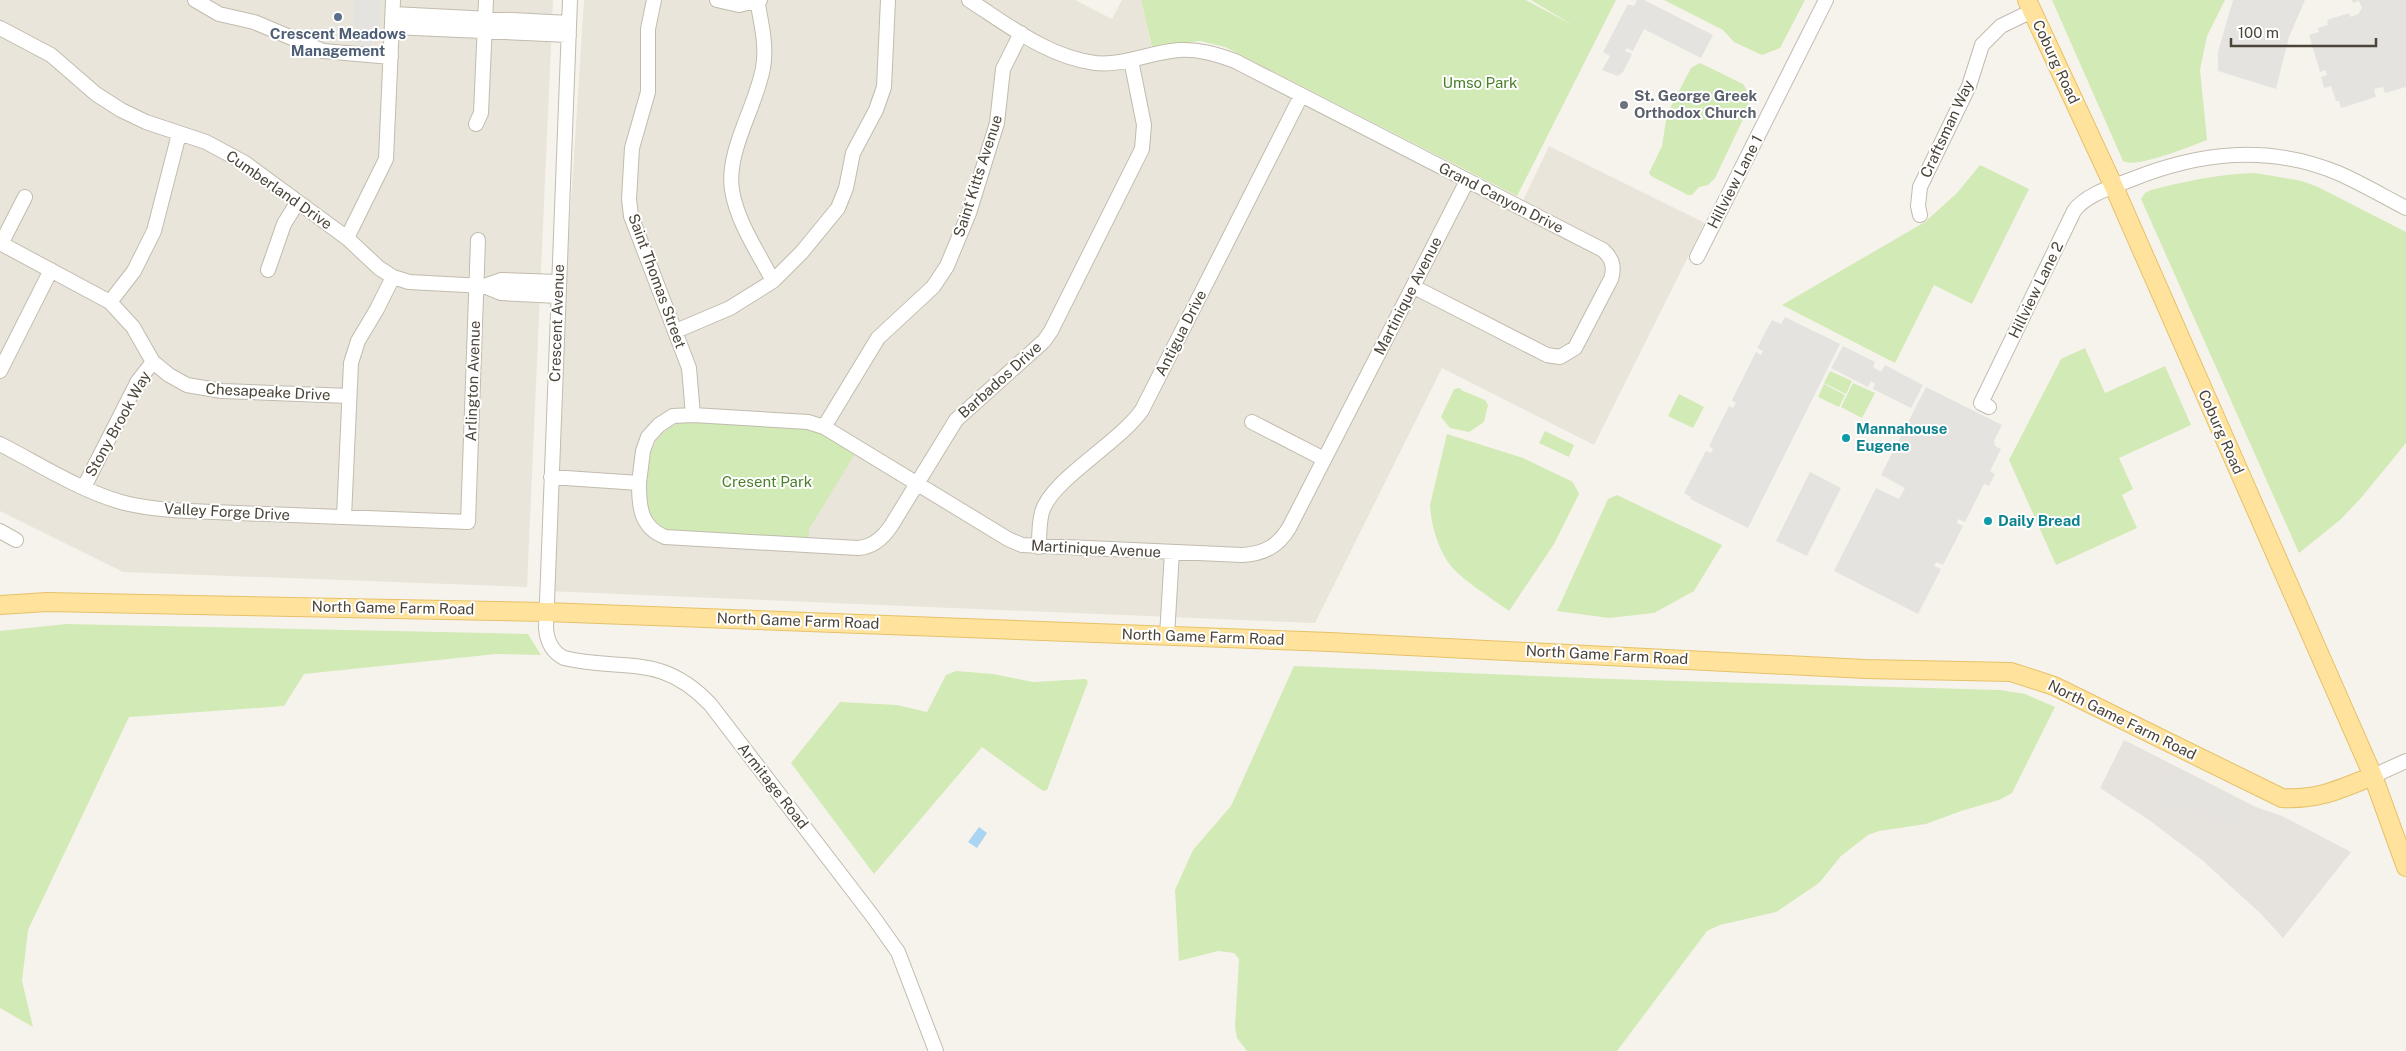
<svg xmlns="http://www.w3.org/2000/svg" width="2406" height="1051" viewBox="0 0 2406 1051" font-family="'Public Sans',sans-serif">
  <rect width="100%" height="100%" fill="#f6f3ec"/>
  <path fill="#eae5da" d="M0,0H553L527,587L123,572L0,511Z
    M584,0H1075L1112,19L1122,0H1141L1153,55L1214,54L1520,207L1549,146L1705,223L1594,445L1442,368L1315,623L546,591Z"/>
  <path fill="#e6e2dd" d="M2124,740L2256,807L2282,816L2351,852L2283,938L2261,914L2202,860L2149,820L2100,788Z"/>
  <path fill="#d2eab5" d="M1141,0H1526L1574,26L1531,0H1616L1517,196L1225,47L1200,41L1152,48Z
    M1664,0H1805L1780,48L1762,55L1734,42L1723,30Z
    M2052,0H2225L2207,36L2200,70L2207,140C2191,146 2136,169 2123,161Z
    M1700,63L1743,84C1750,93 1750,103 1746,113L1715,178L1708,185L1699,187L1692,195H1688L1651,176L1649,173L1662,146L1667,114L1691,68Z
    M1980,165L2029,189L1972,304L1934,285L1895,363L1782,305L1925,222L1957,193Z
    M2255,173L2302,181L2318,187L2406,232V443L2361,498L2340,520L2299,553L2141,199L2145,193L2151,190C2186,181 2219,174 2255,173Z
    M2085,348L2105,393L2165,366L2191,425L2119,458L2133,489L2122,495L2137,528L2056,565L2009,460L2061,359Z
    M1830,371L1852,381L1846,394L1824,383Z
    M1853,383L1875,393L1862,418L1841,407Z
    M1824,384L1845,395L1839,407L1818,397Z
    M1460,388L1461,390L1485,400L1488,405L1484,422L1469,432L1450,428L1441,417L1454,389Z
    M1679,394L1704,407L1693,428L1668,416Z
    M681,422L807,427L822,434L855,454L809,529L808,540L666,530C646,518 645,501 647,479C649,453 654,433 681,422Z
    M1545,431L1574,445L1569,457L1539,443Z
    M1447,434L1523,458L1573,482L1579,494L1554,544L1509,611C1494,600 1461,579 1451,566C1438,550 1431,525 1430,505Z
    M1617,495L1722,545L1694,591L1654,613L1609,618L1557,611L1608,499Z
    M66,624L528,634L541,655L496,654L304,674L284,706L129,717L28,930L22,981L33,1027L0,1008V631Z
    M1294,666L1610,679L2000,690L2025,694L2055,707L2012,793L1999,800L1961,811L1926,824L1879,831L1868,835L1841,856L1819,883L1776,912L1720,925L1707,931L1617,1051H1247L1237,1038L1235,1027L1239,959L1234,953L1218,951L1179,961L1175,890L1193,850L1231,806Z
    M956,671L993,674L1033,682L1086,679L1088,682L1047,790L1043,791L982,747L874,874L791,763L840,702L897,705L927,712L946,675Z"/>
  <path fill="#e5e3e0" d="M354,0H381L379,38H372V46H356V27L353,26Z
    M1637,0H1644L1713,35L1701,58L1644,29L1633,51L1627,48L1625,51L1632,54L1623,72L1618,76L1602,70L1610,56L1603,52L1628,4L1634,6Z
    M2233,0H2305L2289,37L2276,89L2218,71V52Z
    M2352,0H2406V87L2385,93L2383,87L2374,89L2376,97L2341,108L2339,101H2336L2331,86L2324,88L2321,77L2327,75L2325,70L2320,72L2309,35L2319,32L2318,28L2328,25L2327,20L2349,13L2351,17L2358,14L2362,8L2359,1L2353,3Z
    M1785,317L1840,344L1748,528L1690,499L1691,497L1684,493L1706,451L1711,453L1713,449L1709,446L1729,406L1733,408L1736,403L1732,400L1756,352L1761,355L1763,351L1757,348L1772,320L1781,324Z
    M1843,346L1875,362L1873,367L1881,372L1885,365L1923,385L1911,408L1873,389L1875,384L1871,381L1868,387L1831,368Z
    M1926,387L2002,425L1994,441L1995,446L2001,449L1990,471L1995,474L1989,486L1984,484L1965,522L1958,519L1957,523L1963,526L1943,565L1936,562L1934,566L1941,569L1918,614L1834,571L1876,488L1899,499L1905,488L1881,475Z
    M1810,472L1841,488L1807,556L1776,541Z
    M2174,768L2240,801L2229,825L2188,804L2163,809L2155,805Z"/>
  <path fill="#a9d4f2" d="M979,827L987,833L977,848L968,842Z"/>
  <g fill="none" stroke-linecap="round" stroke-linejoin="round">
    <g stroke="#c2bbae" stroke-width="16">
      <path id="minor" d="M195,0L219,14L254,22L323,51L391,57
        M570,0L546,628C547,641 552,652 564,658C624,672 660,652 710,704L874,918L898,952L936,1051
        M654,0L648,29V92L632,148L629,199L631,216L689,368L693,415
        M717,0L739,5L760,0
        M757,0C761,22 767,45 763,68C756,107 726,151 732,190C737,222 758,252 773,281
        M969,0C1008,25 1048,57 1095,63C1124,66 1151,52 1179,50C1199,49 1216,54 1235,61L1603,250C1612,258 1615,267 1611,279L1575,348L1560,357L1547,355L1414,287
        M393,14L569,23
        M392,27L569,35
        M0,28L51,55L96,94L121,110L146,122L206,142L245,163L347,238L379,268L393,277L409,282L484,286L501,293L558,296
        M476,124L481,113L486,0
        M1920,215L1918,206L1920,187L1969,86L1982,45L2001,26L2032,11
        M347,238L386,159L393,0
        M0,243L110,302L133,327L153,362L169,375L187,385L222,391L349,396
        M1,244L25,197
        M1697,257L1826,0
        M268,270L284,224L297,203
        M484,286L501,280L559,282
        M110,302L134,271L154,231L179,134
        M676,331L730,308L773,281L802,252L838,208L846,188L853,153L876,110L884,87L888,0
        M0,371L51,270
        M1989,407L1981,403L2074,211C2085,195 2112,187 2130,180C2199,152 2268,144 2338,173C2361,183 2383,196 2406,208
        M1252,422L1324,459
        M824,427L878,338L933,287L947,266L969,213L997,123L1003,69L1021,33
        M0,444C39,464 79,490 121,502C143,508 166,510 189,511L468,522L478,240
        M551,477L639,483L643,451L648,437L659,425L673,416L693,415L808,422L824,427L1008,539L1022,545L1242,555C1264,554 1278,546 1289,528L1467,181
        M639,483C639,506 640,527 665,537L858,548C873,547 883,538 891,526L956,420L1044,341L1051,331L1142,149L1144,125L1131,60
        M84,487L138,381L153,362
        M344,517L351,363L358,341L377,309L393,277
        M0,531L16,540
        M1039,547C1039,536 1039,523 1042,512C1051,480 1119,443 1142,410L1301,96
        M1167,636L1172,552
        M2373,776L2406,761"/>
    </g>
    <g stroke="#e6c16a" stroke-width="20">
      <path id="major" d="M2027,0L2114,187L2373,776L2406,867
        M0,605L47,602L546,612L1330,642L1865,669L2011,672L2054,686L2282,798C2319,800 2340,789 2373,776"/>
    </g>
    <use href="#minor" stroke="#fff" stroke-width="14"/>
    <use href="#major" stroke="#ffe39c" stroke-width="18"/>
  </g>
  <circle fill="#5c6f8a" stroke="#fff" stroke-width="2" cx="338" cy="17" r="5"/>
  <circle fill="#6b7280" stroke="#fff" stroke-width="2" cx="1624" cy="105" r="5"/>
  <g fill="#0f9aa8" stroke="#fff" stroke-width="2">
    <circle cx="1846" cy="438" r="5"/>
    <circle cx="1988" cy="521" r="5"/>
  </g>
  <g text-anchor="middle" stroke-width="4" stroke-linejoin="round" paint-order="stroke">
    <g font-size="15" font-weight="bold" fill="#4e5e75" stroke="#fff">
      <text x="338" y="39">Crescent Meadows<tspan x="338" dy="17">Management</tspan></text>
    </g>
    <g font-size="15" fill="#4b4439" stroke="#fff">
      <text transform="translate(2056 62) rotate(65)" y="5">Coburg Road</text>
      <text transform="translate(1947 129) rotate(-65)" y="5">Craftsman Way</text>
      <text transform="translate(978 176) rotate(-72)" y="5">Saint Kitts Avenue</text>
      <text transform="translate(1735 182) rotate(-63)" y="5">Hillview Lane 1</text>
      <text transform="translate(279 190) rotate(35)" y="5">Cumberland Drive</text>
      <text transform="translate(1501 198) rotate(27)" y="5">Grand Canyon Drive</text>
      <text transform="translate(657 281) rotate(70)" y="5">Saint Thomas Street</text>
      <text transform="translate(2036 290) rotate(-64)" y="5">Hillview Lane 2</text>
      <text transform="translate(1408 296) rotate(-63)" y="5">Martinique Avenue</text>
      <text transform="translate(557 323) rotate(-88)" y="5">Crescent Avenue</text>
      <text transform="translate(1181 333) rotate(-63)" y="5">Antigua Drive</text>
      <text transform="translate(1000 380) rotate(-42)" y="5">Barbados Drive</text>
      <text transform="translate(473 381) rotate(-88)" y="5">Arlington Avenue</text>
      <text transform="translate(268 392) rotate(3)" y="5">Chesapeake Drive</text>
      <text transform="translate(118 424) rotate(-61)" y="5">Stony Brook Way</text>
      <text transform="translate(2221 432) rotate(66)" y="5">Coburg Road</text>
      <text transform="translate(227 512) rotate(3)" y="5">Valley Forge Drive</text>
      <text transform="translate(1096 549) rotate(3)" y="5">Martinique Avenue</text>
      <text transform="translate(393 608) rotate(1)" y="5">North Game Farm Road</text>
      <text transform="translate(798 621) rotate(2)" y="5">North Game Farm Road</text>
      <text transform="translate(1203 637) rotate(2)" y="5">North Game Farm Road</text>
      <text transform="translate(1607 655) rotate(3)" y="5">North Game Farm Road</text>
      <text transform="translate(2122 720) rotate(26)" y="5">North Game Farm Road</text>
      <text transform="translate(773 786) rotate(52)" y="5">Armitage Road</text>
    </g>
    <g font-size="15" fill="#4a7f2a" stroke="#fff">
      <text x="1480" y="88">Umso Park</text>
      <text x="767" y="487">Cresent Park</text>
    </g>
    <g font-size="15" font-weight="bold" fill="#5b616d" stroke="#fff" text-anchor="start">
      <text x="1634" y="101">St. George Greek<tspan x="1634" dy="17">Orthodox Church</tspan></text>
    </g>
    <g font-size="15" font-weight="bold" fill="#0d838f" stroke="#fff" text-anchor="start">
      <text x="1856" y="434">Mannahouse<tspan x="1856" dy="17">Eugene</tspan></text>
      <text x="1998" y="526">Daily Bread</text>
    </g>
  </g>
  <path d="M2231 38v8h145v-8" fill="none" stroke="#4b4439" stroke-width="2.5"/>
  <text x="2238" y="38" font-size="15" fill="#4b4439" stroke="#ffffff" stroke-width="4" paint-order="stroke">100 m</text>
</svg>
